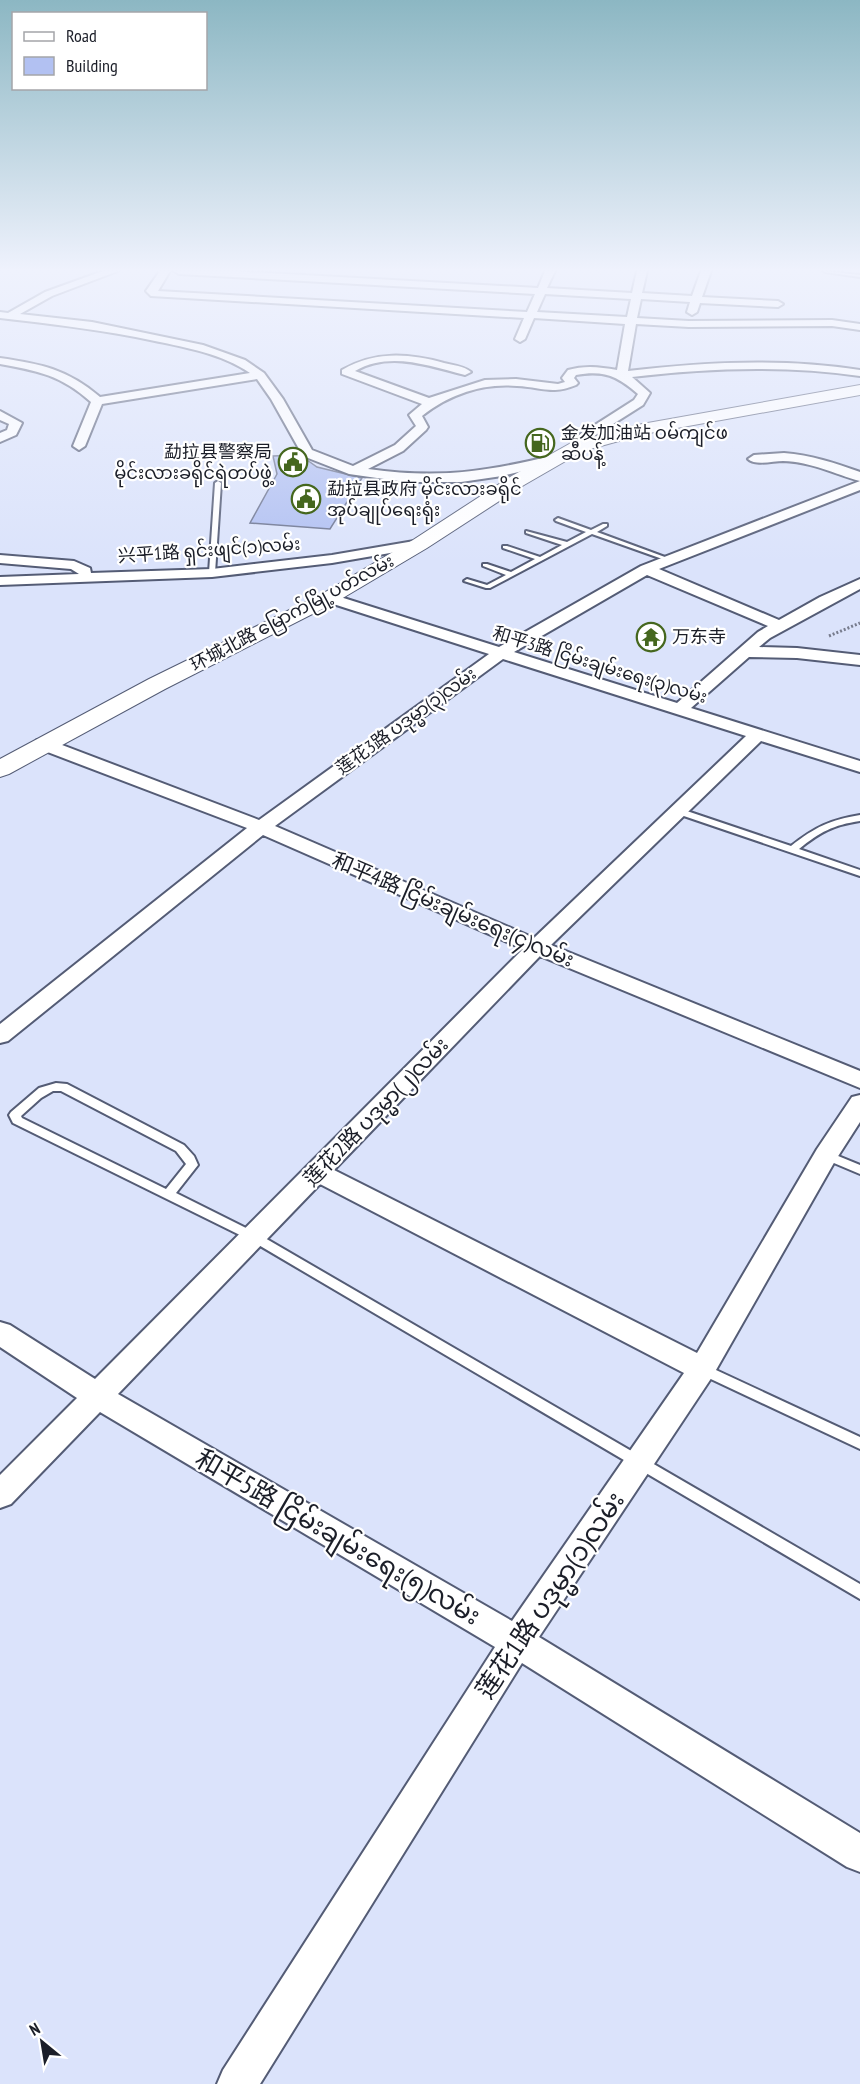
<svg xmlns="http://www.w3.org/2000/svg" width="860" height="2084" viewBox="0 0 860 2084" font-family="'PT Sans Narrow','Noto Sans SC','Noto Sans Myanmar',sans-serif">
  <rect width="100%" height="100%" fill="#dbe3fb"/>
  <path fill="#b2c1f2" stroke="#6f7792" stroke-width="1.5" d="M300,455L317,467L362,478L330,529L250,523L277,474L273,456Z"/>
  <g fill="none" stroke-linecap="round" stroke-linejoin="round">
    <g stroke="#545c75" stroke-width="4">
      <path id="lane" d="M823,271L860,275V277L825,272Z
        M218,481L221,483L215,573L212,575L209,573L215,483Z
        M558,518L591,530L603,524H607V526L597,532L673,560L668,561L592,534L490,588H486L464,581L467,579L487,585L506,575L483,566V564H487L511,572L535,559L503,548V546H507L540,557L562,545L526,533V531L567,542L586,532L556,521L555,520Z
        M678,808L791,846C815,827 830,820 860,815V821C833,825 820,832 799,849L860,870V876L675,813L674,811Z
        M56,1083L67,1084L184,1145L194,1156L198,1165L176,1193L258,1234L860,1584V1599L250,1240L13,1123L9,1115L11,1112L39,1088ZM53,1091H61L176,1151L186,1164L166,1189L22,1118L21,1116L41,1098Z
        M826,1151L860,1165V1174L822,1158L820,1155L822,1152Z
        M703,1364L860,1437V1449L698,1373L696,1369L698,1365Z"/>
    </g>
    <g stroke="#545c75" stroke-width="4">
      <path id="street" d="M103,271H118L52,296L20,314L92,322L203,345L245,360L264,373L283,399L312,450L353,466L395,445L416,426L409,415L422,404L342,374V370C375,351 408,353 444,363C453,365 464,366 471,372L465,375C429,366 390,351 355,371L429,398L485,380L516,379L558,384L565,382L562,378L568,370C585,365 600,367 617,370L625,324L534,318L525,339L520,342L515,339L524,318L151,296L146,291L160,271H170L158,291L527,312L535,294L179,274L174,271H230L538,288L545,271H555L547,288L632,293L637,271H647L642,293L692,296L701,271H711L702,297L778,301L783,304L778,307L700,303L697,312L692,315L687,312L690,302L641,299L637,318L689,321L832,320L860,324V330L832,326L689,327L636,324L628,371C706,362 782,358 860,370V376C784,365 708,368 632,377L650,393L643,405L583,443L581,450L577,451L571,447L573,439L634,400L638,394C617,376 604,370 576,375L574,378L578,383L576,385C552,395 541,387 517,386C482,383 448,395 422,416L428,427L426,430L403,451L368,469C439,479 486,472 555,455L561,459L560,462L502,476L461,482H405L349,474L303,456L271,399L257,379L102,404L85,446L79,450L73,446L91,402C61,375 38,371 0,364V358C41,364 67,369 100,397L250,373C222,354 188,348 155,341C103,330 52,324 0,318V312L8,313L45,292ZM545,294L631,299L627,317L537,312Z
        M0,411L22,423L16,435L0,442V433L7,430L9,424L0,420Z
        M784,453C811,455 835,463 860,472V481C834,474 812,462 783,461C773,461 755,466 748,459L754,455Z
        M860,481V490L659,569L779,620L820,597L860,579V589L770,638L759,647L797,648L860,655V665L797,658L749,657L691,708L860,761V772L761,741L551,945L860,1071V1088L540,956L334,1170L697,1353L817,1149L852,1097L860,1095V1122L835,1161L712,1377L539,1637L860,1833V1872L847,1867L522,1663L260,2084H217L223,2070L495,1647L100,1412L11,1504L0,1508V1475L77,1398L0,1347V1322L10,1325L95,1379L523,949L263,835L8,1041L0,1043V1024L247,828L37,748L34,744L37,740H49L259,820L489,654L324,601L321,598L324,595H334L499,647L641,566ZM647,575L768,626L758,632L677,703L514,652ZM503,659L746,736L534,938L275,826ZM320,1184L684,1373L512,1621L118,1394Z
        M420,540L427,544L425,547L332,563L212,577L0,585V577L79,574L71,569L0,563V555L74,561L90,568L91,573L212,569L332,555Z"/>
    </g>
    <g stroke="#545c75" stroke-width="2">
      <path id="secondary" d="M860,385V395L644,434L583,451L524,485L427,548L336,602L165,689L9,774L0,777V759L149,679L322,594L413,540L510,477L571,443L642,424Z"/>
    </g>
    <path stroke="#777c8d" stroke-width="3" stroke-dasharray="2 2" stroke-linecap="butt" d="M829,636L860,623"/>
    <use href="#lane" fill="#fff" fill-rule="evenodd"/>
    <use href="#street" fill="#fff" fill-rule="evenodd"/>
    <use href="#secondary" fill="#fff" fill-rule="evenodd"/>
  </g>
  <linearGradient id="sky" x2="0" y2="1"><stop stop-color="#8cb7c3"/><stop offset="0.48" stop-color="#eff2fd"/><stop offset="1" stop-color="#eff2fd" stop-opacity="0"/></linearGradient>
  <rect width="860" height="563" fill="url(#sky)"/>
  <defs>
    <g id="fuel-ring" transform="scale(1.5)"><circle r="9.5" fill="#fff" stroke="#45671e" stroke-width="1.5"/><path d="M-5.5-6h7V0h2V4h1.3V-2.5L3-4.5l.8-.8L6-3V5H2.5V1h-1V6h-7ZM-4.2-4.7v3.2H.2V-4.7Z" fill="#45671e"/></g>
    <g id="civic-ring" transform="scale(1.5)"><circle r="9.5" fill="#fff" stroke="#45671e" stroke-width="1.5"/><path d="M-.6-6.5H3V-4.5H.6V-3L4-1V1h2V6H-6V1h2V-1L-.6-3ZM-1.2 2.5V6h2.4V2.5Z" fill="#45671e"/></g>
    <g id="temple-ring" transform="scale(1.5)"><circle r="9.5" fill="#fff" stroke="#45671e" stroke-width="1.5"/><path d="M0-6L5-2H3V0L6.5 2.5H4V6H1.5V3h-3V6H-4V2.5H-6.5L-3 0V-2H-5Z" fill="#45671e"/></g>
  </defs>
  <g fill-rule="evenodd">
    <use href="#fuel-ring" x="540" y="443"/>
    <use href="#civic-ring" x="293" y="462"/>
    <use href="#civic-ring" x="306" y="499"/>
    <use href="#temple-ring" x="651" y="637"/>
  </g>
  <g text-anchor="middle" stroke-width="4.5" stroke-linejoin="round" paint-order="stroke">
    <g font-size="18" fill="#1b1e28" stroke="#fff" text-anchor="start">
      <text x="561" y="439">金发加油站 ဝမ်ကျင်ဖ<tspan x="561" dy="21">ဆီပန့်</tspan></text>
      <text x="272" y="458" text-anchor="end">勐拉县警察局<tspan x="272" dy="21">မိုင်းလားခရိုင်ရဲတပ်ဖွဲ့</tspan></text>
      <text x="327" y="495">勐拉县政府 မိုင်းလားခရိုင်<tspan x="327" dy="21">အုပ်ချုပ်ရေးရုံး</tspan></text>
      <text x="672" y="643">万东寺</text>
    </g>
    <g font-size="18" fill="#1b1e28" stroke="#fff">
      <text transform="translate(209 550) rotate(-4)" y="6">兴平1路 ရှင်းဖျင်(၁)လမ်း</text>
      <text transform="translate(292 613) rotate(-28)" y="6">环城北路 မြောက်မြို့ပတ်လမ်း</text>
      <text transform="translate(600 665) rotate(17)" y="6">和平3路 ငြိမ်းချမ်းရေး(၃)လမ်း</text>
      <text transform="translate(406 721) rotate(-36)" y="6">莲花3路 ပဒုမ္မာ(၃)လမ်း</text>
    </g>
    <g font-size="21" fill="#1b1e28" stroke="#fff">
      <text transform="translate(453 910) rotate(23)" y="7">和平4路 ငြိမ်းချမ်းရေး(၄)လမ်း</text>
      <text transform="translate(376 1112) rotate(-46)" y="7">莲花2路 ပဒုမ္မာ(၂)လမ်း</text>
    </g>
    <g font-size="26" fill="#1b1e28" stroke="#fff">
      <text transform="translate(338 1537) rotate(30)" y="9">和平5路 ငြိမ်းချမ်းရေး(၅)လမ်း</text>
      <text transform="translate(550 1595) rotate(-56)" y="9">莲花1路 ပဒုမ္မာ(၁)လမ်း</text>
    </g>
  </g>
  <rect x="12" y="12" width="195" height="78" fill="#ffffff" stroke="#a4a5a9" stroke-width="1.5"/>
  <rect x="24" y="32" width="30" height="9" fill="#ffffff" stroke="#a4a5a9" stroke-width="1.5"/>
  <text x="66" y="42" font-size="18" fill="#1b1e28">Road</text>
  <rect x="24" y="57" width="30" height="18" fill="#b2c1f2" stroke="#a4a5a9" stroke-width="1.5"/>
  <text x="66" y="72" font-size="18" fill="#1b1e28">Building</text>
  <g transform="translate(42 2042) rotate(330)" stroke="#ffffff" stroke-width="4.5" paint-order="stroke">
  <path d="M0-4.5L10 22L0 15L-10 22Z" fill="#1b1e28"/>
  <text y="-9" font-size="16" font-weight="bold" text-anchor="middle" fill="#1b1e28">N</text>
  </g>
</svg>
